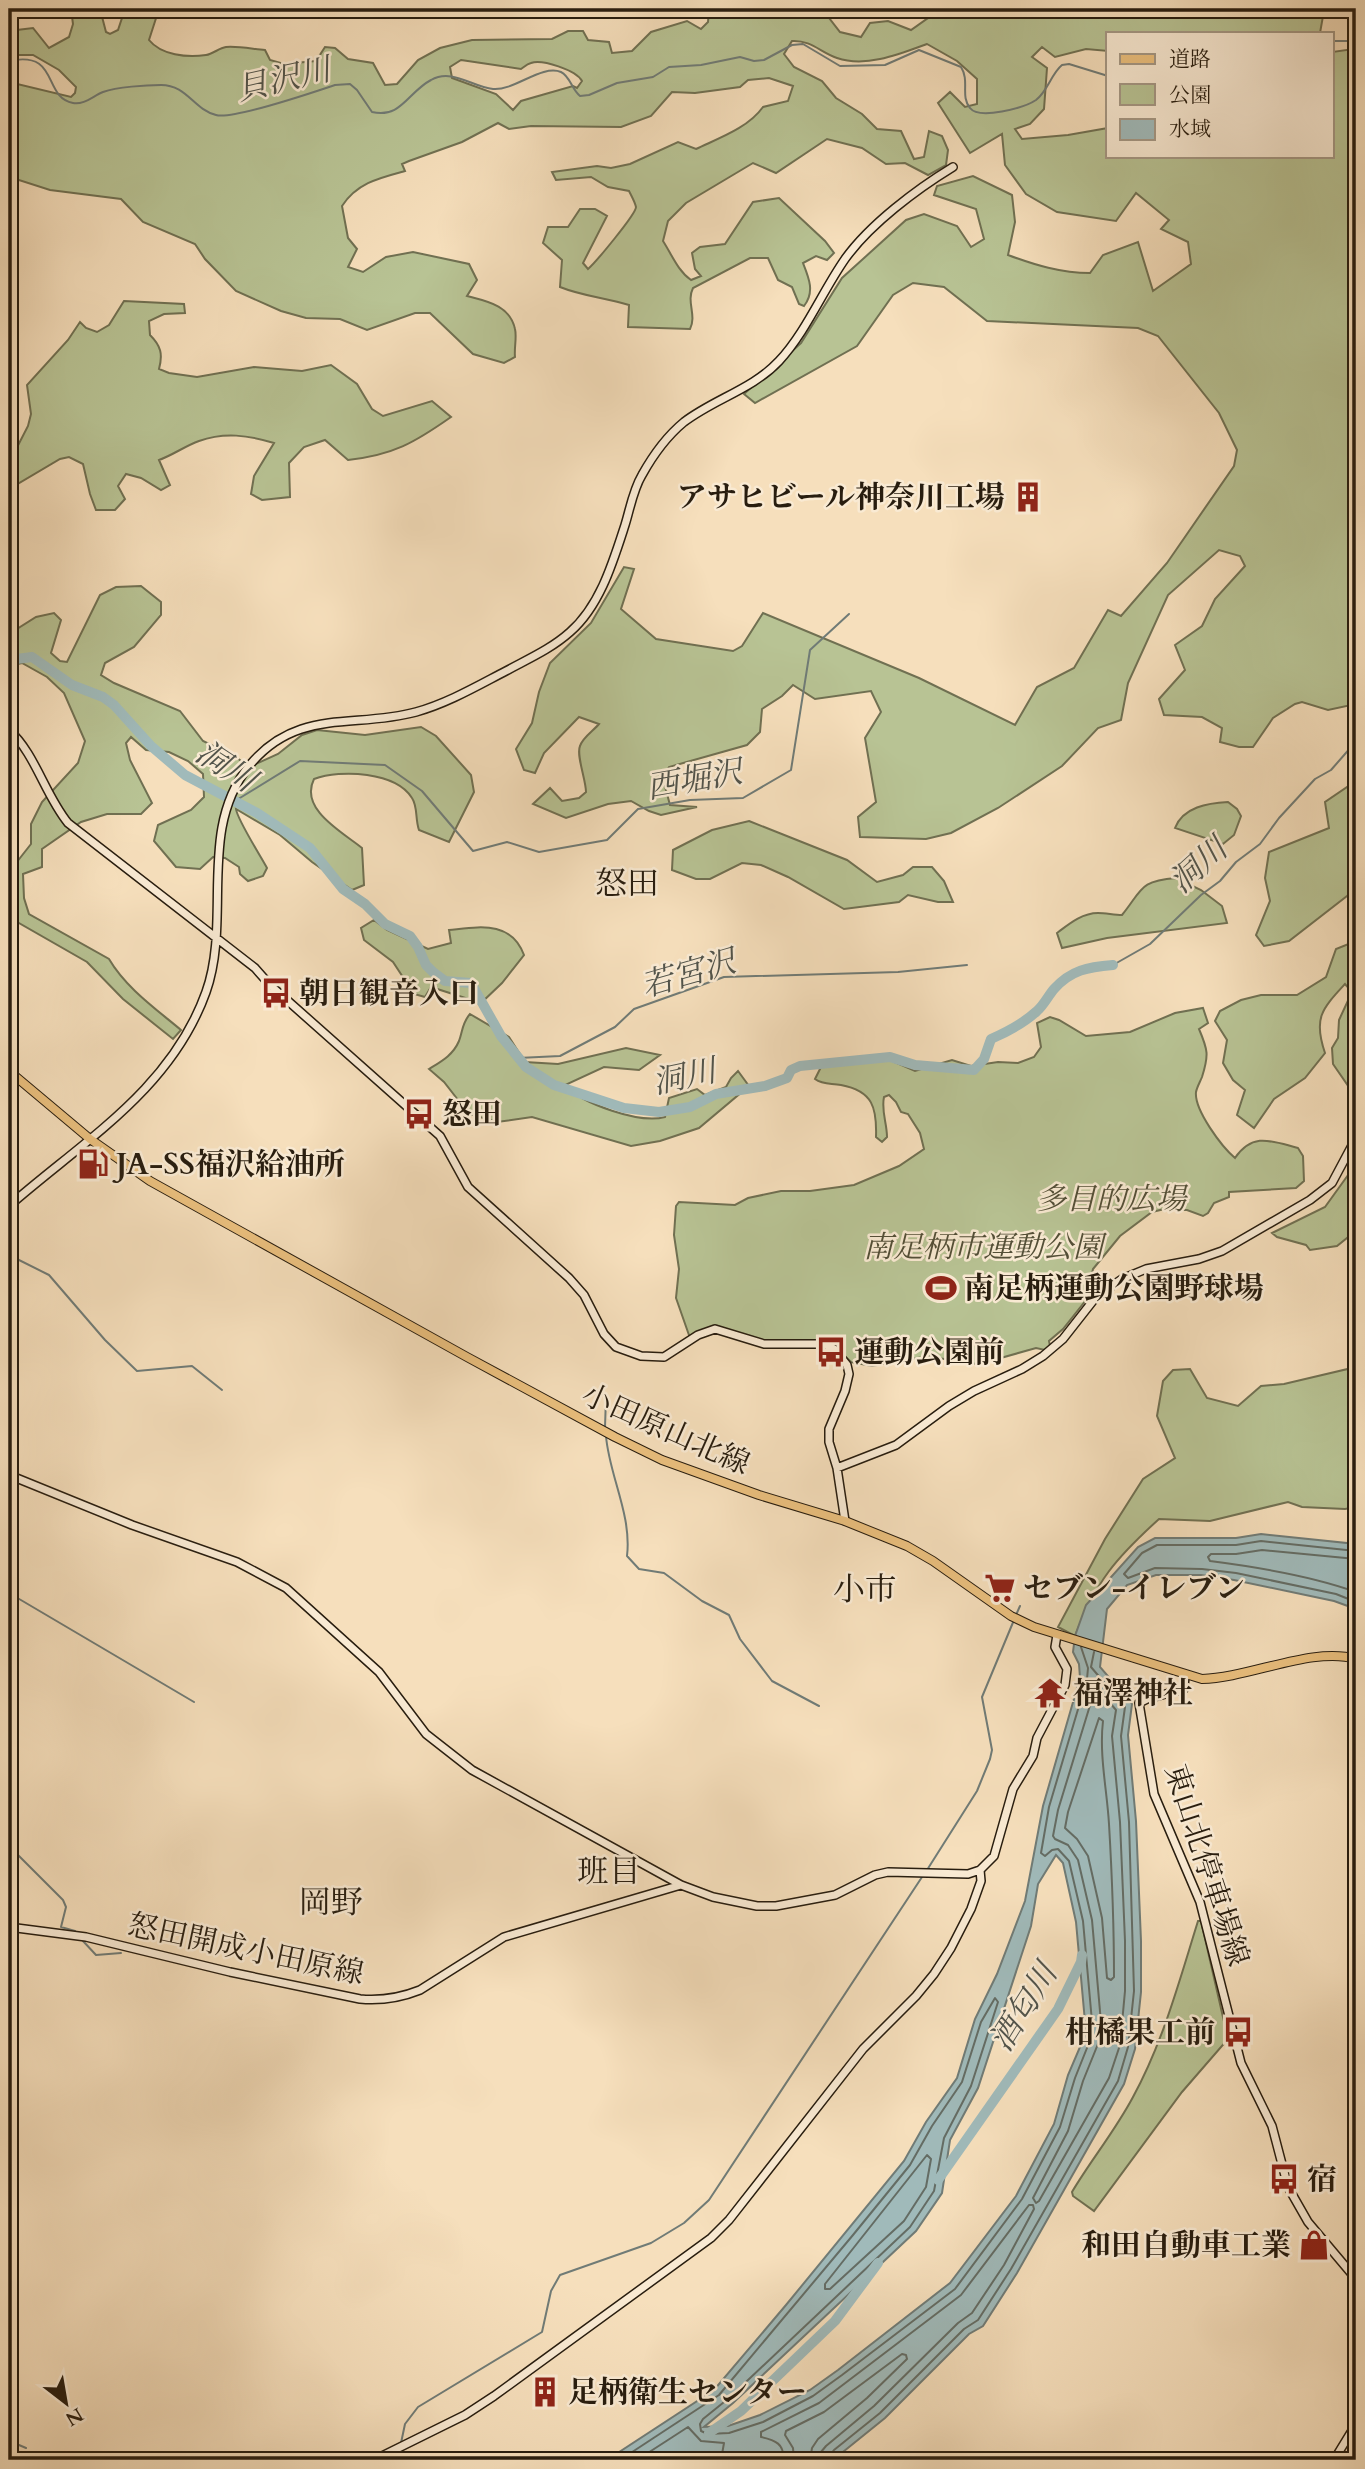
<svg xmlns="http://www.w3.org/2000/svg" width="1365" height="2469" viewBox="0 0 1365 2469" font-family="Cardo,'Noto Serif JP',serif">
  <rect width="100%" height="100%" fill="#f6dfbc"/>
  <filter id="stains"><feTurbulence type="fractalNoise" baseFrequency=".00286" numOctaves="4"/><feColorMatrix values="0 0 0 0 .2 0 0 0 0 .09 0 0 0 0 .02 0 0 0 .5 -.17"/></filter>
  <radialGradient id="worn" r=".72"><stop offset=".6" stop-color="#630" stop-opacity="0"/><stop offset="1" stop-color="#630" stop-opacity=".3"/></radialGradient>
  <path fill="#b8c394" stroke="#707052" stroke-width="2" fill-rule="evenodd" d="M71,9H100L106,32L110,34L118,30L125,9H157L158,12L149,40C161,55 187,58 206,55C213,54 219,48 226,47C238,46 253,49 265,50L270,60L284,64L316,61L325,47L335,48L348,59L373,63L385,85L397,84L418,60L440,48L472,40L552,39L568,31H583L588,40L609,42L612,53L632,51L651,32L687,21L701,29L708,22L709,9L791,12L829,18L840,32L861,37L870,23L888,21L911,30L931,16L950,9H1334L1323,16L1320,33H1108V51L1086,49L1055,57L1042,47L1032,57L1047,68L1044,109L1030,124L1015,129L1022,139L1068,135L1108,128V156H1332V52L1354,49L1352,9H1356V704L1328,710L1302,702L1295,704L1273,718L1253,747H1239L1220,742L1222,728L1202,717L1164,715L1159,699L1185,670L1175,645L1202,626L1215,599L1245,566L1240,556L1219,550L1168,595L1128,683L1121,720L1098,728L1062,766L998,808L951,833L926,839L860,837L858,817L876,802L865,738L881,712L871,691L815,699L793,685L782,696L762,709L760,732L747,745L669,767L663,779L670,805L697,807L661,815L649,811L631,801L608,804L566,818L533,804L550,788L562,801L579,798L586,792C586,780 576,755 580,746C582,738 594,730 599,724L579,717L544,753L535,773L524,770L516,749L532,723L539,692L550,663L591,623L624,567L634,569L621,609L656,639L733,651L742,646L763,613L919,678L1015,725L1037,687L1074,668L1108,610L1121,616L1167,563L1234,466L1237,450L1219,413L1158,336L1138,328L987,321L944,287L913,283L893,295L857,346L755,403L744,394L801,343L842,278L906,220L924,214L957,226L971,247L984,239L976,209L934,195L937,186L973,176L1012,195L1015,222L1008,255C1035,265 1061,273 1090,273L1103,255L1138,242L1153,291L1191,264L1188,242L1161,229L1169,220L1136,193L1116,221L1057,212L1026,194L1005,165L1002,134L970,153L938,103L950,92L965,107L977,104V79L957,61L927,44C900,54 866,68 837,58C820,52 811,40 792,41L784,54L794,67L822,81L836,98L862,114L877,129L901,131L914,159L924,157L929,131L942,136L948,150L946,165L928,175L905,163L886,164L862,148L827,139L776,173L753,163L686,203L668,221L663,241C672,255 678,271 691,280L701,276L695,269L692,253L700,247L725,244L753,202L779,198L825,241L834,253L827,260L816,256L803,263C809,278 815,292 804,306L799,304L792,287L778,280L768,258H750L693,288C686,302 697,315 690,329L628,327L629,305C606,298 582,296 560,287L562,260L543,243L548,227H568L580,209H595L607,216L583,263L588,269C596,262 636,214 636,207C635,202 631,195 629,191L608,187L591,177L556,180L552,172L597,166L611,168L630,164L678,142L696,149C719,138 748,128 763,107L788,101L793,86L769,78L748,80L740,87L695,93L672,92L651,116L621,127L531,126L509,129L498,123L462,142L409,161L402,164L405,171C379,178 357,183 342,206L348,238L357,249L348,267L363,272L386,257L413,252L469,264L477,280L467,296C486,301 510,305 515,329C517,337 514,348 515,357L504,363L473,354L430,313H415L367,330L340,319L306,318L281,311L236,291L205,259L195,244L143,222L121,199L50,190L19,180L9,181V82L71,97L75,93L76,87L59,70L33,55H9V31L33,28L49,48L69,37L73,24ZM461,60L521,69C524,67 527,64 531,63C542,59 576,70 582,81L577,88L573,86L521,101L513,110L496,94L452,78L450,67Z
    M124,301L184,304L185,313L164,314L149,321L150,335C161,346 163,354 159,369L169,373L197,377L254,367L302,371L331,365L357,384L372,409L383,416L432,401L451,417C414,443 393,455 348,460L325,440L304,447L289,463L290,497L262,500L251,494L254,476L274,443C248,435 224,432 199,441C185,446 173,455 159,460L170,485L161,490L141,478L126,474L118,486L125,499L115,510H96L90,494L83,464L69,457L60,459L9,489L11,475L9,463L28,426L31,414L27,385L68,340L80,322L86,328L97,332L109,325Z
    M141,586L161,602V615L134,647L105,663L101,675L114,683L180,711L203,741L236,757L249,767L278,754L302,735L317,730L365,735L421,727L436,736L471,775L474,792L449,842L419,830C415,819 418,807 412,798C396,772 341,769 314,779C299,809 342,832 362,848L364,885L352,890L312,862L280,835L236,809C237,819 260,855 267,868L263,876L248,881L240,874L239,867L225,858L213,857L200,869L176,867L154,841L158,825L191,810L204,797L203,774L188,761L169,752L146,750L131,737L126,743L130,760L152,803L141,814H107L81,822L42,849V867L23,874L24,898L29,914L109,959C126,988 156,1009 181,1030L173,1039L123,999L87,962L12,919L9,915V872L31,844V824L42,802L78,763L85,741L64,693L47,677L22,663L9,666V634L36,617L54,613L61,620L51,653L60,661L67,662L100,595L116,587Z
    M1356,781V889L1289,941L1264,946L1256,935L1270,901L1265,878L1269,852L1329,828L1325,802Z
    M1228,802L1237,809L1241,816L1234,835L1223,844L1175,828C1183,807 1208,803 1228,802Z
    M749,821L847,860L877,882L903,875L913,867H932L944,881L953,902H938L908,895L899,902L844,909L788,877L761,865L742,863L710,879H696L672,870L673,850L712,830Z
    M1176,878L1201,890L1222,906L1227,923L1107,938L1062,948L1057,933C1069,924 1082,913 1098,913C1106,913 1114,915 1122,915C1143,889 1139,881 1176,878Z
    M374,920L387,930L428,949L451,943L449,930C479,927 511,920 524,955L502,983L481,1003L431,987L425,997L414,994L393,962L364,940L361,928Z
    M1356,941V1116L1350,1115L1355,1096L1333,1064L1332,1048L1338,1038L1339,1020L1352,992L1345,984C1322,1009 1313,1018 1325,1053L1305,1078L1274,1099L1254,1128L1237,1115L1245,1090L1233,1080L1223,1063L1227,1040L1215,1021L1220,1011L1241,1000L1261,995H1297L1326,977L1336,949Z
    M1203,1008L1208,1023L1199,1029C1208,1050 1209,1055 1202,1077C1200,1082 1197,1087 1196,1092C1194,1110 1222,1147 1235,1158C1253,1132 1271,1141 1298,1148L1303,1156L1304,1181L1296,1188L1229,1192V1197L1214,1203L1208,1213L1203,1216L1187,1210H1173V1207L1152,1212L1120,1236L1093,1269L1090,1282V1295L1063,1329L1049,1341L1050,1346L1045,1350L1036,1348L983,1363L969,1364L929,1356L872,1366L851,1362L833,1345L759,1341L717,1326L695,1333L690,1338L676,1298L679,1269L674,1235L676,1206L679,1202L735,1205L748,1198L781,1191H810L854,1185L899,1166L924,1149L920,1133L908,1114L901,1112L896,1102L889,1095L884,1097C881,1111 887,1123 887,1137L882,1142L876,1137C877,1108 873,1091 841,1085C831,1083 823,1085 815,1079L821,1067L890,1060L915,1071L952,1060L971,1066L998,1062L1018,1063L1034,1057L1041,1047L1037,1023L1050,1017L1059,1020L1086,1036L1130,1032L1175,1013Z
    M470,1014L509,1037L525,1062L558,1064L626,1048L660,1055L639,1070L604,1067L565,1085C582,1104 640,1124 665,1117L669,1098L697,1089L705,1095L726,1087L731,1078L738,1071L749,1086L699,1128L660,1141L631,1146L532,1117L497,1122L469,1114L444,1082L429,1069C442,1061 453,1055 459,1041C463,1030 462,1023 470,1014Z
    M1356,1164V1240L1352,1234L1337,1246L1310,1250L1306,1245L1277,1237L1272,1233L1325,1207Z
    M1352,1368L1356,1375V1507L1345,1509L1302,1507L1288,1502L1210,1521L1159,1519C1116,1558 1096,1581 1075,1636L1058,1627L1105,1539L1143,1479L1175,1458L1157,1416L1163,1381L1173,1370L1190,1369L1207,1398L1238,1406L1261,1386L1284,1384Z
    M1198,1921H1201L1228,2039L1182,2092L1094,2211L1073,2196L1072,2192C1091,2160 1115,2131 1133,2097C1163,2042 1179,1982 1198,1921Z"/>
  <path fill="#a0baba" stroke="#707b76" stroke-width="2" fill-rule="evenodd" d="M1261,1534L1356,1544V1609L1334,1601L1234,1580L1201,1575H1156L1127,1585L1107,1609L1100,1667L1132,1704L1128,1735L1136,1821L1141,1941V1992L1135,2049L1124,2084L1017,2273L983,2326L969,2334L885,2418L833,2460H766L769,2454L759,2453L728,2460H607L714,2390L786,2305L904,2161L926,2122L957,2078L975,2019L997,1974L1025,1901L1043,1806L1080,1678L1079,1664L1073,1652L1075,1636L1086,1605L1138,1547L1155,1538H1236ZM1056,1855L1063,1863L1076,1922L1086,2033L1068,2075L1054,2124L1016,2196L950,2283L838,2370L810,2390L760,2415L728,2426L704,2427L733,2403L916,2231L942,2193L950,2140L978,2088L1031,1926L1038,1884Z"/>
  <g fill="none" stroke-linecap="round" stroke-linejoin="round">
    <path stroke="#646c64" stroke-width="2" d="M1356,1551L1261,1541L1236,1545H1157L1142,1553L1124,1574L1128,1578L1155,1568L1202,1569L1236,1573L1336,1594L1356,1602
      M1356,1559L1262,1550L1236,1554H1211L1208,1557L1210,1561C1257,1567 1312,1576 1356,1592
      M1095,1689L1099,1690L1116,1710L1112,1736L1120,1822L1125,1941V1991L1120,2045L1109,2078L1039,2201L1036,2203L1033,2198L1068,2131L1083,2081L1102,2034L1092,1920L1078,1860L1068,1845L1055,1839L1053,1836L1058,1810Z
      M1099,1718L1103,1721C1099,1755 1107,1790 1109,1824C1112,1875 1114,1926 1114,1977L1111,1980L1107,1978L1102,1918L1088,1856L1077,1839L1065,1828L1068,1812Z
      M927,2155L931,2159L926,2187L904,2221L830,2289H825V2284Z
      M620,2460L719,2395L853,2235L910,2165L932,2126L962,2082L981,2022L995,1998L998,2002L971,2086L944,2138L934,2191L910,2227L729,2398L703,2419L700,2424L701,2431L708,2434L729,2433L763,2422L813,2396L842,2375L955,2289L1022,2199L1060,2127L1075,2078L1093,2033L1083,1921L1069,1861L1058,1849L1052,1850L1045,1856L1041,1853L1049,1807L1087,1679L1088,1668L1081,1647
      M637,2460L688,2427L701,2441L724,2443L721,2460
      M783,2460C785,2444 775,2440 761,2437V2432L819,2403L961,2295L1029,2205H1033L1034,2209L1004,2265L972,2313L958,2323L874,2406L826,2446L821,2452L820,2460
      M794,2460L793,2448L785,2435L786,2431L824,2412L902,2354L906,2355L907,2359L867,2398L818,2439L812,2448L810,2460
      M829,2460L830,2455L834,2450L880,2413L964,2329L978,2320L1011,2269L1118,2081L1128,2047L1134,1991L1129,1822L1121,1736L1125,1707L1091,1667L1094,1652"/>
    <path stroke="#707b76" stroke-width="2" d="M1290,33H1297
      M1332,41H1356
      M9,61C60,50 42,97 73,103C84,105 93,96 103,92C117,87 146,85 161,85C187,85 193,109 216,115C232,120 314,92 335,85L350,84L357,90L372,112C401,119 408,92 431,80C452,68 472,87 493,89C514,91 542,64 561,72C570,76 572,90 580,96L589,95L617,83L653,77L669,67L701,65L740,57L754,61L764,60L792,45L803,44L840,66L885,65L919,50L961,67C970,81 960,96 970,108C979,120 1024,108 1036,100C1048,91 1051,74 1062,65L1069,64L1108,76
      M235,801L300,761L385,765L422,791L473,851L507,842L539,852L607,840L638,809L690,800L743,798L791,770L810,650L849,614
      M1113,965L1150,944L1201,895L1220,881L1236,862L1260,844L1279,818L1315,779L1331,770L1352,746L1356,736
      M518,1058L560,1056L615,1027L634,1009L724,977L898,972L967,965
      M9,1255L49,1275L105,1340L137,1371L192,1366L222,1390
      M605,1427L606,1397
      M606,1436C609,1475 632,1515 627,1556L639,1569L664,1573L702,1601L729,1615L740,1639L772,1681L819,1706
      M9,1593L194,1702
      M1016,1615L1020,1606
      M9,1846L63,1900L66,1907L61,1927L75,1931
      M927,1870L977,1791L990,1759L992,1750L982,1697L1014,1620
      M83,1941L96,1955L121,1953
      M401,2443L405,2424L418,2407L542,2332L551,2291L560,2275L651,2243L684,2223L709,2200L924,1874
      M9,2449L19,2445L26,2448
      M400,2460L401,2449"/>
    <path stroke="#a0baba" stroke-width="10" d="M9,660L32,657L72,685L103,697L114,705L151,746L185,775L257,813L310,848L343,889L365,904L385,924L410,936L418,947L426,965L433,972L445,981L471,983L501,1036L526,1067L554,1085L624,1108L659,1112L690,1107L716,1094L765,1086L787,1078L791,1070L800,1066L890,1057L915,1065L974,1070L984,1059L991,1039C1007,1032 1024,1023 1037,1011C1044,1005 1048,996 1054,989C1071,970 1088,967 1113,965
      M938,2180L1058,2009L1081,1962L1082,1955
      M709,2433L741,2411L835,2321L878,2263"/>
    <g stroke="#281d0f" stroke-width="10">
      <path id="secondary" d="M9,730C35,753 45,795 68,823L255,968L270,985L440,1136L468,1187L569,1278L584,1295L604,1334L616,1347L641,1356L664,1357L698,1335L715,1329L764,1344H824L834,1349L847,1365L849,1374L845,1391L829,1429V1442L837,1468L845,1521
        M9,1206C83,1141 171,1090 206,992C232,919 197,830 249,766C297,707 354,729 416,712C448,703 477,686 506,671C528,659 551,649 570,632C600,606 613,562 625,525C630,509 633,490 642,475C652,457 667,436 684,422C714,399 753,389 779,361C806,332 822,292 845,259C870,224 917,189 953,167
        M837,1468L896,1445L949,1406L974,1391L1022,1369L1043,1356L1063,1339L1096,1297L1122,1279L1146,1269L1199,1259L1222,1251L1310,1200L1332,1183L1356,1138
        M9,1475L132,1525L237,1562L286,1588L379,1672L426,1734L472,1770L681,1885
        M1185,1675L1184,1689L1147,1699L1139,1703L1154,1794L1200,1902L1241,2063L1272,2126L1288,2187L1308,2222L1356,2279
        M9,1927L86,1937L230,1972L360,1999C382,2001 400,1998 420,1990L504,1937L681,1885L713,1897L757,1906H776L835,1895L875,1875L888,1872L968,1874L980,1870L994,1856L1013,1789L1033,1756L1037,1738L1065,1685L1067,1669L1055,1647L1057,1635
        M374,2460L465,2415L494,2396L711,2238L729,2220L863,2049L916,1996L934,1974L951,1948L971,1909L981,1881L980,1870
        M1334,2460L1356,2424"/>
    </g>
    <g stroke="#281d0f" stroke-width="10">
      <path id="primary" d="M9,1071L90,1139L150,1181L467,1357L615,1437L662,1460L759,1495L845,1521L907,1546L933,1561L1011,1616L1034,1627L1202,1679C1249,1678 1313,1646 1356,1659"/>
    </g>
    <use href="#secondary" stroke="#f9ead3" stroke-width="7"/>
    <use href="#primary" stroke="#ebc07e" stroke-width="8"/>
  </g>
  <defs>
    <g id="building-bare" transform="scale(2.415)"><path d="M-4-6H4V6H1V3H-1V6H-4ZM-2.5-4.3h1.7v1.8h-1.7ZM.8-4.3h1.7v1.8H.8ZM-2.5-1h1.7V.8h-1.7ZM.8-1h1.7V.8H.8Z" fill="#8f2418" stroke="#f9ead3" stroke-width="2.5" paint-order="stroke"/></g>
    <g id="bus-bare" transform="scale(2.415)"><path d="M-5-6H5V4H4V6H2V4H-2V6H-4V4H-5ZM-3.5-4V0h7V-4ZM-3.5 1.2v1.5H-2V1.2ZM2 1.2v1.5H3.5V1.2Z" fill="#8f2418" stroke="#f9ead3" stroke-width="2.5" paint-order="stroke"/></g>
    <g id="fuel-bare" transform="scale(2.415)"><path d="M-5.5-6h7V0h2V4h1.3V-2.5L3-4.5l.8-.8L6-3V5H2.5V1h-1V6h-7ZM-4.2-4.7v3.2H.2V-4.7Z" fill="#8f2418" stroke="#f9ead3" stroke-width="2.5" paint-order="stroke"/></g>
    <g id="stadium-bare" transform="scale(2.415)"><path d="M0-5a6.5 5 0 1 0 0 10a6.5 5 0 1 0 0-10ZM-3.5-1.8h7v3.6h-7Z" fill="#8f2418" stroke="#f9ead3" stroke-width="2.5" paint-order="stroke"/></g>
    <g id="supermarket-bare" transform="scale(2.415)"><path d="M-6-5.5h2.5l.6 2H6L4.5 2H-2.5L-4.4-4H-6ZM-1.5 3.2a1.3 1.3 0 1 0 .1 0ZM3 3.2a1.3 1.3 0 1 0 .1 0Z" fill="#8f2418" stroke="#f9ead3" stroke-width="2.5" paint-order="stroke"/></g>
    <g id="temple-bare" transform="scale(2.415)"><path d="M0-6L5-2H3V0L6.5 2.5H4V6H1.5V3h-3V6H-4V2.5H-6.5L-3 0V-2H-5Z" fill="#8f2418" stroke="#f9ead3" stroke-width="2.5" paint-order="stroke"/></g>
    <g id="shop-bare" transform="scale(2.415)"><path d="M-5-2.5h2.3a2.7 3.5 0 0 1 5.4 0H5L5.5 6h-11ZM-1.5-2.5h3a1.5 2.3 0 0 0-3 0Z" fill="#8f2418" stroke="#f9ead3" stroke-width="2.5" paint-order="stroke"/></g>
  </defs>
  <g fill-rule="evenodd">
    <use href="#building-bare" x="1028" y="497"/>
    <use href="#bus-bare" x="276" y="993"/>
    <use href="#bus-bare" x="419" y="1114"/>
    <use href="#fuel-bare" x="93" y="1164"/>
    <use href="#stadium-bare" x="941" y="1288"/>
    <use href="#bus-bare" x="831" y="1352"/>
    <use href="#supermarket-bare" x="1000" y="1588"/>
    <use href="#temple-bare" x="1050" y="1693"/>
    <use href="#bus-bare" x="1238" y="2032"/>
    <use href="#bus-bare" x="1284" y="2179"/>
    <use href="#shop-bare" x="1314" y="2245"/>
    <use href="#building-bare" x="545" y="2392"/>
  </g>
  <g text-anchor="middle" stroke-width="5" stroke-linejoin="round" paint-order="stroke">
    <g font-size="30" font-weight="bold" fill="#281d0f" stroke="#f9ead3" text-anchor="start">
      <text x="1005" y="507" text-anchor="end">アサヒビール神奈川工場</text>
      <text x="299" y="1003">朝日観音入口</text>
      <text x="442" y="1124">怒田</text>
      <text x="116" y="1174">JA-SS福沢給油所</text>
      <text x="964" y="1298">南足柄運動公園野球場</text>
      <text x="854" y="1362">運動公園前</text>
      <text x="1023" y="1598">セブン-イレブン</text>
      <text x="1073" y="1703">福澤神社</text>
      <text x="1215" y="2042" text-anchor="end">柑橘果工前</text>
      <text x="1307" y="2189">宿</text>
      <text x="1291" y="2255" text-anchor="end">和田自動車工業</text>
      <text x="568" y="2402">足柄衛生センター</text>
    </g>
    <g font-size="30" font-style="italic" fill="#534f37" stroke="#f9ead3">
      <text x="1111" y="1209">多目的広場</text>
      <text x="983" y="1257">南足柄市運動公園</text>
    </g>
    <g font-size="30" fill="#281d0f" stroke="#f9ead3">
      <text transform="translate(666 1429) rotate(24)" y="10">小田原山北線</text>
      <text transform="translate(1207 1865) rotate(72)" y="10">東山北停車場線</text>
      <text transform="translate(246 1949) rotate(12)" y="10">怒田開成小田原線</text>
    </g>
    <g font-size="32" font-style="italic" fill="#52544b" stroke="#f9ead3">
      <text transform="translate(283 79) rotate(-13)" y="11">貝沢川</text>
      <text transform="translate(226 766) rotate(33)" y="11">洞川</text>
      <text transform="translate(694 779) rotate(-10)" y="11">西堀沢</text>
      <text transform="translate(1198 865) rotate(-42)" y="11">洞川</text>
      <text transform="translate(688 973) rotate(-16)" y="11">若宮沢</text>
      <text transform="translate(684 1076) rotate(-12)" y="11">洞川</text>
      <text transform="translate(1023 2007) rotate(-58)" y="11">酒匂川</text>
    </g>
    <g font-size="32" fill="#281d0f" stroke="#f9ead3">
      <text x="627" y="894">怒田</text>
      <text x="865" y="1600">小市</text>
      <text x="609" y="1882">班目</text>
      <text x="331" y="1913">岡野</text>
    </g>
  </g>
  <rect width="1365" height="2469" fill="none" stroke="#f6dfbc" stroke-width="35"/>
  <rect x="10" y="10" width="1344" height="2448" fill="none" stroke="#281d0f" stroke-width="3.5"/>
  <rect x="18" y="18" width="1330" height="2434" fill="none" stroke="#281d0f" stroke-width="2"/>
  <rect x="1106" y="32" width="228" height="126" fill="#f9ead3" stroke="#a59885" stroke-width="2"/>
  <rect x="1120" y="54" width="35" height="10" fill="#ebc07e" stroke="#a59885" stroke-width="2"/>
  <text x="1169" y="66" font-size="21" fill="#281d0f">道路</text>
  <rect x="1120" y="84" width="35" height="21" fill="#b8c394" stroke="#a59885" stroke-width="2"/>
  <text x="1169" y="102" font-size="21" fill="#281d0f">公園</text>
  <rect x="1120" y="119" width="35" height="21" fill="#a0baba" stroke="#a59885" stroke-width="2"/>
  <text x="1169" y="136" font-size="21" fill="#281d0f">水域</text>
  <g transform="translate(66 2403) rotate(149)" stroke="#f9ead3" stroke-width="5" paint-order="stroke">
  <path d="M0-5L12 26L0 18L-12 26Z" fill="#281d0f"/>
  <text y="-10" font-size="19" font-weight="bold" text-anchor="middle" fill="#281d0f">N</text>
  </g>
  <rect width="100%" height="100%" filter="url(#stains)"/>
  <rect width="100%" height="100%" fill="url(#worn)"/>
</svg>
